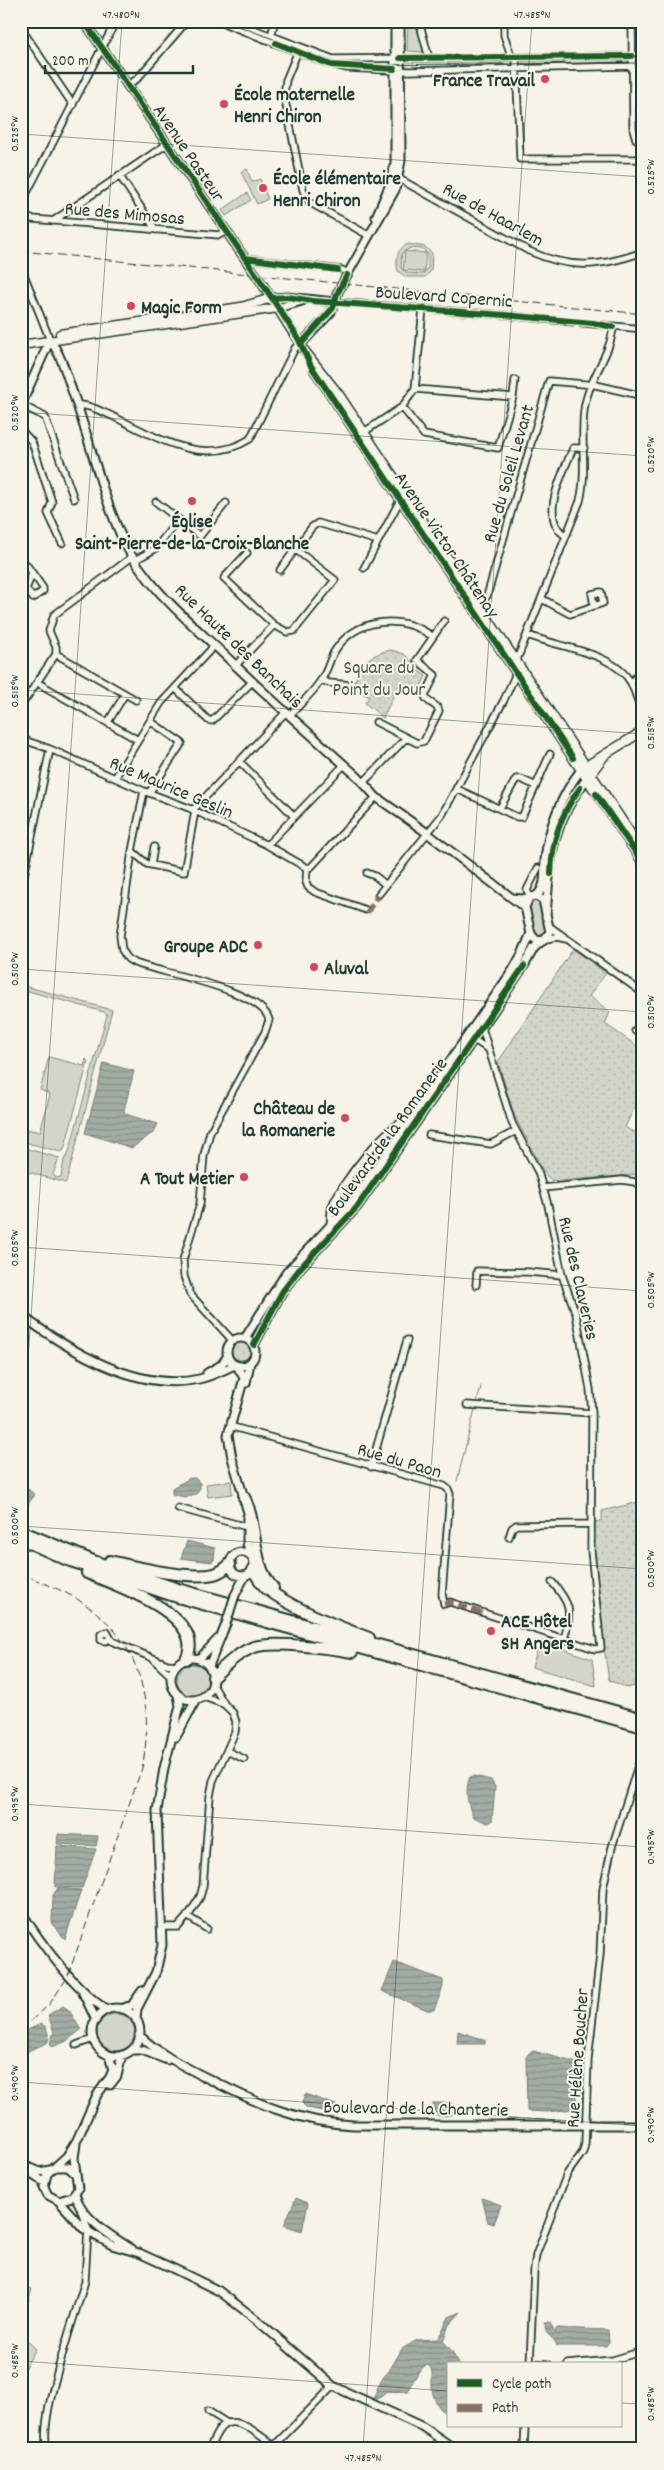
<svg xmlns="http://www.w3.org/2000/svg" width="664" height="2470" viewBox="0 0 664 2470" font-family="Dekko,sans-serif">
  <defs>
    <pattern id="park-dots" width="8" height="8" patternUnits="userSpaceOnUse" patternTransform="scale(1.25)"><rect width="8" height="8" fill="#d3d5ca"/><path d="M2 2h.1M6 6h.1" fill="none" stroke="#b5b8ae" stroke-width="1.8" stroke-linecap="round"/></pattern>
    <pattern id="water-rules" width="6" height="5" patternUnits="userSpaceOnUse" patternTransform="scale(1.25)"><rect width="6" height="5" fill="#a4ada3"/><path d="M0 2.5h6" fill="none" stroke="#858e86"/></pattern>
  </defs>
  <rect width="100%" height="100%" fill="#f7f3e8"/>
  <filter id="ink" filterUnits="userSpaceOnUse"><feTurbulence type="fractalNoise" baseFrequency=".02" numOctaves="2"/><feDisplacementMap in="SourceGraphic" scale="10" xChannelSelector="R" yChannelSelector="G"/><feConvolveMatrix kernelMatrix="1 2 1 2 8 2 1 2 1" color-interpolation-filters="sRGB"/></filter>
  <g filter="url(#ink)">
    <path fill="#d3d5ca" stroke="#79897f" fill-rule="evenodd" d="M408,21H417L424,52L407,51Z
      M501,59V66L461,68V60Z
      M563,59V66H523V60Z
      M623,59V66H565V60Z
      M247,169L252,182L260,179L268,199L257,204L241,172Z
      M247,193L251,200L226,216L222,210Z
      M409,244L425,247L432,253L431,271L425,277H406L398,271C395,260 397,247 409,244ZM410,248L422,249L428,254V268L423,274L407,273L401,268L402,253Z
      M405,251L426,253L424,272L403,270Z
      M535,899L541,905L546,930L540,938C533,934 528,909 531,901Z
      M21,985L112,1010L66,1183L21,1170V1147L59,1158L53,1174L56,1178L61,1177L64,1160L68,1155L107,1015L104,1012L21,989Z
      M49,1057L84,1066L86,1059L88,1062L64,1150L61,1152L24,1142L27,1129L40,1132L50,1094L40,1090Z
      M231,1481L232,1494L208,1497L206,1484Z
      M540,1641L592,1659L596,1686L532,1667Z
      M177 1680a16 16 0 1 1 32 0a16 16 0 1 1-32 0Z
      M97 2033a19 19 0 1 1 38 0a19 19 0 1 1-38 0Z
      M21,2286L32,2289L21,2325Z
      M21,2335L36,2349L21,2374Z"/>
    <path fill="url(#park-dots)" stroke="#79897f" d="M391,650L404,654L413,663L412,667L426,676L420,688L416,686L414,689L406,685L398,686L383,718L365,703L369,697L354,688C356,666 369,654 391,650Z
      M573,949L606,973L589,996L610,1012L605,1024L643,1050V1090L625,1127L633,1132L643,1129V1174L558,1181L551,1180L545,1174L515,1117L498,1062Z
      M231 1350a10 10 0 1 1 20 0a10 10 0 1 1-20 0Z
      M643,1501V1684L627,1688L609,1680C601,1628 592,1576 593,1523L602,1520V1511Z"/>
    <path fill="url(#water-rules)" stroke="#6f8077" d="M104,1063L134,1071L124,1110L125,1114L158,1124L154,1132L132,1148L85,1133Z
      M190,1478H195L200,1483V1488L196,1494L184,1497L172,1494V1488Z
      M28,1489L35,1495L23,1510L21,1508V1497Z
      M187,1541L215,1548L214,1560L211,1562L181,1558Z
      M475,1776L491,1780L495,1787L492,1821L488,1823L473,1817C468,1806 464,1790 470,1777Z
      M58,1834L98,1836L96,1846L57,1844Z
      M57,1846L96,1849L82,1888L55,1887Z
      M58,1888L81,1890L65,1939L52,1924L53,1895Z
      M394,1962L443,1980V1987L434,2010H427L382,1991Z
      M63,2006L69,2010L81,2030L65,2042L52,2047L50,2043L54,2032L48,2015Z
      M41,2024L46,2027L49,2038L47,2043L21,2054V2033Z
      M458,2031L485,2040V2044H457Z
      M533,2051L577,2063L579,2068L576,2103L573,2109L548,2112L527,2111L526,2057L529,2053Z
      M305,2094L336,2105L334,2113L307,2108L302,2103Z
      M433,2103H452V2115L438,2116L434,2110Z
      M296,2198L308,2203L302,2231L284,2225Z
      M482,2198L501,2205L494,2224L488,2222Z
      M461,2312L449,2325L443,2341L452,2351L458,2364H448V2416C421,2395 439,2373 428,2365L421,2368L407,2391L387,2392L378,2399H373L381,2380L389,2371L402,2349L417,2340L438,2339L449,2317Z
      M545,2322H550L555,2333L556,2328L608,2330L609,2342L606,2346H557C555,2337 544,2337 545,2322Z"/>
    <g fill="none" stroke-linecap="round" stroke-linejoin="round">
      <path stroke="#6f8077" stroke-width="1" d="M477,1403L481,1386
        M457,1481L475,1409"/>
      <g stroke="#1f3d34" stroke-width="9">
        <path id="minor" d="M218,21L326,63L347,68L409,71L632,66
          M232,21L333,59L632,56
          M419,21L429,58
          M504,21V35L512,58
          M632,21L633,129L636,139L643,141
          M21,28L73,105
          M271,36L275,21
          M298,51L286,80L284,95L303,190L309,202L368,235
          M516,58L520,159H643
          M128,85L137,79L187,21
          M119,175L156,230
          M394,176L529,251C571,270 600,267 643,252
          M21,188L26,194
          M21,204L116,21
          M21,218L219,235L226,231
          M53,221L167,144
          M245,258L342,270L348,273
          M21,267L50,340
          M334,302L504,315L643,329
          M415,389L513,397
          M22,405L45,417L74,499
          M77,405C88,404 100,411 110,415C153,435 202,469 250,439L295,348L301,344
          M402,407L424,435L498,448L513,397L515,380
          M21,430L32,442L52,502L48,513L62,543
          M364,432L402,407L415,389L423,309
          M156,502L200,536L226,503
          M566,536C537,518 564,472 573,448H584
          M247,553L224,578L274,625L287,632L294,631L335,580L295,549
          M135,560L155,549L178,520
          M21,562L26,564L43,588V591L33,598L26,589L32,574
          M364,568L398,504L403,499
          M280,570L312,527L318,523L378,541
          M542,599L570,614L603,603L601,592L592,594L594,606
          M476,605L487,596L549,381L596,385L643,396
          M528,635C559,648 613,651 631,683C636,693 639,706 643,716
          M56,654L136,700
          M235,666L274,625
          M322,680L329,683L352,685
          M38,683L138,740
          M631,683L643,668
          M175,688L208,720L212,721L253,681
          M21,706L56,654V647L49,631L54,615L132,557
          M290,715C300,704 313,693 321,680C327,672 329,661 334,652C356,617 401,614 432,636
          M108,722L125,694
          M376,722L417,743L424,741L439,711C437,703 427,704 425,696L435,675L417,660L444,621
          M21,739L50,749L144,791L189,808L267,845L307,868
          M239,761L294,816
          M115,778L161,703L214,646
          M363,783L406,738
          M457,789L517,817H522L550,754
          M144,791L132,851L120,936L122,950L128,959L135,963C161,973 263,990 269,1020L265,1032L210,1132L204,1155L200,1204L183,1260L184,1276L190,1294L232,1340
          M149,793L182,743L150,721
          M500,808L516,779H521L536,786
          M193,810L286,712
          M267,845L344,765
          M132,851L147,864L184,872L195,811
          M151,865L154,847
          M307,868L311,867L376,797
          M307,868L306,882L308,887L315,892L366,910
          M367,873L375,876L386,885
          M21,890L50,749
          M378,895L442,815L504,700L514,678L518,657L580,501C588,468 579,435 585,404C590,377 611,354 613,327
          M530,897L527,890L538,868
          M549,926L643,993
          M546,939L557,937L566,939
          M635,1031L643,1018
          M474,1036V1040L488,1049
          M429,1135L491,1144L516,1131
          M543,1188L622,1180L635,1182L643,1186
          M330,1226C331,1219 330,1212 332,1206C339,1186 389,1120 409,1120
          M476,1285L477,1271L528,1272L562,1275
          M467,1405L592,1413
          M233,1427L444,1486L448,1489L450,1494L442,1594L444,1604L450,1602L595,1649L601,1648L591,1551L592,1413L590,1389L576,1314L562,1275L548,1205L538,1172L512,1123L482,1028
          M371,1467L407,1340
          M178,1508L247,1527
          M509,1537L512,1528L516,1525L591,1524
          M552,1582C571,1604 572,1611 564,1639
          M109,1639L106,1641L101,1640V1634L107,1632L112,1641L167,1664L176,1665
          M155,1661L171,1676
          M204,1697L223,1704
          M227,1751L244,1759
          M187,1916L207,1929
          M163,1927H178L190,1913L200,1897L203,1886L210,1796L213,1781L235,1732L236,1722L233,1713L225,1705L213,1685
          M76,2045L93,2039
          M530,2363L548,2364
          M530,2364L534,2270L536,2255L567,2174L583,2152L585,2144L588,2060L600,1955L603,1888L612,1847L643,1750
          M567,2364L613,2360L643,2351
          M208,2411L227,2423
          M47,2449C38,2417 75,2316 85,2281L88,2229L78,2203
          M209,2449C213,2442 217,2429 224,2425C238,2415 263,2438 274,2446
          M271,2449L333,2386
          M524,2449L525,2426"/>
      </g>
      <g stroke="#1f3d34" stroke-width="11">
        <path id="tertiary" d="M376,217L390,184L395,163V21
          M347,275L395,190L401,161L400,21
          M272,298L288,297L334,302
          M278,308L302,301
          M301,344L331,312L337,294
          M21,405L50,340C62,356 67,377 74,396C91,444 102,496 124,542C148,590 195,626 232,662C273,702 316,739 358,777L376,797L423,830L525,908
          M536,896C547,887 544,873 545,860C548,828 561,796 580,771
          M512,898L522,899L536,896L543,900L550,932L543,941L536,940L531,934L525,907L529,898
          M546,917C550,862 550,825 586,780
          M21,1315C68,1350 138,1393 199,1379C212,1376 223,1370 235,1365
          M227 1352a14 14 0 1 1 28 0a14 14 0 1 1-28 0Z
          M245,1338L286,1273L353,1201L513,970L523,952L531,933
          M254,1345L282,1292L301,1267L357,1207L492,1013L524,966L534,948L542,941
          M237,1366L244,1378L228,1435L232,1458L245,1501
          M207,1373L221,1365L227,1357
          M246,1383L250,1363
          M247,1517V1543L250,1555
          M230 1564a12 12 0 1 1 24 0a12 12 0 1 1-24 0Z
          M235,1595L245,1576
          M171 1679a21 21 0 1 1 42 0a21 21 0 1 1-42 0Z
          M199,1659L218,1639
          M209,1666L226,1624
          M176,1737L196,1700
          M21,1911C39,1942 77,1991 107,2010
          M83,1993L96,2020
          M92 2032a24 24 0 1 1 48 0a24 24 0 1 1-48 0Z
          M121,2009L132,2005L142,1991
          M136,2020L137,2009L156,1972L162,1945L157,1811L164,1768L180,1706L178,1695
          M139,2035C159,2054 183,2066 207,2078C256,2103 297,2122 353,2125H643
          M132,2050H142L167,2060
          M109,2055L113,2070L110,2077L97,2095L77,2140L67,2156L47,2174L44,2187L48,2195L59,2201L83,2228L94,2235L112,2245L139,2253L172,2268L219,2291L257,2320L333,2386L423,2427L455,2449
          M110,2085L117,2076L122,2055
          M21,2164L39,2172L50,2170
          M57,2167H68L76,2174
          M21,2168L44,2182
          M75,2194C82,2219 111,2236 132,2249
          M59,2201L72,2197L78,2189L74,2158L76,2144"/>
      </g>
      <g stroke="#1f3d34" stroke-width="11">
        <path id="secondary" d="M84,21L250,266
          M263,285L304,350L340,396L643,852
          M60,334L241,307L272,298
          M21,345L278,308
          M314,370L643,863
          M583,768L643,731
          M589,776L605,755"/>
      </g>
      <g stroke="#1f3d34" stroke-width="14">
        <path id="motorway" d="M244,1497C258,1524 251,1564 273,1588
          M21,1531L96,1562L178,1589L643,1719
          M21,1539L65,1559L174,1596L643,1727
          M110,1561C136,1567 189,1580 214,1574C221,1572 225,1569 230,1564
          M253,1570C257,1576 261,1584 267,1589C292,1608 339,1627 369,1638
          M87,1573C115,1585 209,1616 186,1659
          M213,1677C225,1666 239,1652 254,1647C273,1641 331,1648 352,1652"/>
      </g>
      <use href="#minor" stroke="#f7f3e8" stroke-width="5.5"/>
      <use href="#tertiary" stroke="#f7f3e8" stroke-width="7"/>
      <use href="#secondary" stroke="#f7f3e8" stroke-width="8"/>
      <use href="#motorway" stroke="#f7f3e8" stroke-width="10"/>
      <path stroke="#1f3d34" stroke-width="1" d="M225,21L343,65L643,63"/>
      <path stroke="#1f3d34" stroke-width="1" stroke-dasharray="8 4" stroke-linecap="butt" d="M21,251L643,314
        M21,1573C41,1583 65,1590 83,1603C141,1640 155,1705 142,1768L67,1978L49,2005L21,2029"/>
      <g stroke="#1f3d34" stroke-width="11" stroke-linecap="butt">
        <path id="tertiary-bridge" d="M337,294L347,275
          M226,1624L235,1595"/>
      </g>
      <g stroke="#1f3d34" stroke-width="11" stroke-linecap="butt">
        <path id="secondary-bridge" d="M250,266L263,285"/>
      </g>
      <use href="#tertiary-bridge" stroke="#f7f3e8" stroke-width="7"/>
      <use href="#secondary-bridge" stroke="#f7f3e8" stroke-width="8"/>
      <path stroke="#8d6e63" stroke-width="5" stroke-dasharray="10 5" stroke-linecap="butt" d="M640,54H643
        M367,913L378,895
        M444,1604L450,1602L485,1614"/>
      <g stroke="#f7f3e8" stroke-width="9">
        <path id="cycleway" d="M84,21L272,298L298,338L311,366L573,758
          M276,43L331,65L394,69
          M400,58L632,56
          M245,258L338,270
          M272,298L288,297L313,301L504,315L593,323L613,327
          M301,344L333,308L337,294L347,275
          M596,794L643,863
          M551,874C552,841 560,815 580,788
          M254,1345L282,1292L301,1267L357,1207L524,966"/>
      </g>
      <use href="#cycleway" stroke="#1b5e20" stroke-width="6"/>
    </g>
  </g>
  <path fill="none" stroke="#1f3d34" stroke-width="1" stroke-opacity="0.45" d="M21,134L643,177M21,412L643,456M21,690L643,734M21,969L643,1012M21,1247L643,1291M21,1459L122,21M21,1526L643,1569M21,1804L643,1847M21,2082L643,2126M21,2361L448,2391M620,2403L643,2404M363,2449L532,21"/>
  <g fill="#d1495b" stroke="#f7f3e8" stroke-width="2">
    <circle cx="545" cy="79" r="5"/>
    <circle cx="224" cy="104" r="5"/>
    <circle cx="263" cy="188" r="5"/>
    <circle cx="131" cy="306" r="5"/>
    <circle cx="192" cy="501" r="5"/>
    <circle cx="258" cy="945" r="5"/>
    <circle cx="314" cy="967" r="5"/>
    <circle cx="345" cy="1118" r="5"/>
    <circle cx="244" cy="1177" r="5"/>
    <circle cx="491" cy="1631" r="5"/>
  </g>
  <g text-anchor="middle" stroke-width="4" stroke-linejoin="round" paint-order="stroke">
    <g font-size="19" font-weight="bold" fill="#1f3d34" stroke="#f7f3e8" text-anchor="start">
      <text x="535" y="86" text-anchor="end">France Travail</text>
      <text x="234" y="100">École maternelle<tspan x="234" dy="22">Henri Chiron</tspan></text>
      <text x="273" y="184">École élémentaire<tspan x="273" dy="22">Henri Chiron</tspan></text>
      <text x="141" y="313">Magic Form</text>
      <text x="192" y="527" text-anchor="middle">Église<tspan x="192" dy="22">Saint-Pierre-de-la-Croix-Blanche</tspan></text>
      <text x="248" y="952" text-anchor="end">Groupe ADC</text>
      <text x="324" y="974">Aluval</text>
      <text x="335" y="1114" text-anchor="end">Château de<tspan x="335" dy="22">la Romanerie</tspan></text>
      <text x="234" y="1184" text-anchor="end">A Tout Metier</text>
      <text x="501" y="1627">ACE Hôtel<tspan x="501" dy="22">SH Angers</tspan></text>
    </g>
    <g font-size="19" fill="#1f3d34" stroke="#f7f3e8">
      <text transform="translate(190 152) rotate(56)" y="7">Avenue Pasteur</text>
      <text transform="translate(125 212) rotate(5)" y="7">Rue des Mimosas</text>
      <text transform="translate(494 213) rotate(29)" y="7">Rue de Haarlem</text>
      <text transform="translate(444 295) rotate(4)" y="7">Boulevard Copernic</text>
      <text transform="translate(507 473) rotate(-74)" y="7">Rue du Soleil Levant</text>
      <text transform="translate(448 544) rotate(56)" y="7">Avenue Victor Châtenay</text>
      <text transform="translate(240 645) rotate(44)" y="7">Rue Haute des Banchais</text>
      <text transform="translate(172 786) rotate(23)" y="7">Rue Maurice Geslin</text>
      <text transform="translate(386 1136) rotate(-54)" y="7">Boulevard de la Romanerie</text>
      <text transform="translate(580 1278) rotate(77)" y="7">Rue des Claveries</text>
      <text transform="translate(400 1459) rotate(16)" y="7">Rue du Paon</text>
      <text transform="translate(576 2058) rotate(-86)" y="7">Rue Hélène Boucher</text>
      <text transform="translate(416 2107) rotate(1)" y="7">Boulevard de la Chanterie</text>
    </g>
    <g font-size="19" fill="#435b52" stroke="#f7f3e8">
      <text x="379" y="673">Square du<tspan x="379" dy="22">Point du Jour</tspan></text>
    </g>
  </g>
  <rect width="664" height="2470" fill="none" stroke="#f7f3e8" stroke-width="55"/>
  <rect x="447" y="2362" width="175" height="65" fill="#f7f3e8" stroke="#a1aaa0"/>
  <rect x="457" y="2379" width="25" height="8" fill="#1b5e20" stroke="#a1aaa0"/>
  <text x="492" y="2388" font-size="15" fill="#1f3d34">Cycle path</text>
  <rect x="457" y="2404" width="25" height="8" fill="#8d6e63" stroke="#a1aaa0"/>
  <text x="492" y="2412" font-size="15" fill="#1f3d34">Path</text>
  <path d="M45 65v8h148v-8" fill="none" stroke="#1f3d34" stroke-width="2.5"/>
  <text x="52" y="65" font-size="15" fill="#1f3d34" stroke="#f7f3e8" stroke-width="4" paint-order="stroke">200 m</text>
  <rect x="28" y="28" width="608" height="2414" fill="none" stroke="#1f3d34" stroke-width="2"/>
  <g font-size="12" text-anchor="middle" fill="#1f3d34">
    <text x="121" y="18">47.480°N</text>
    <text x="532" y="18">47.485°N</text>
    <text transform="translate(14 134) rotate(-90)" y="4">0.525°W</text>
    <text transform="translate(650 177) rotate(-90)" y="4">0.525°W</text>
    <text transform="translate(14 413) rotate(-90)" y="4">0.520°W</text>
    <text transform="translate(650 455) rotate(-90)" y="4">0.520°W</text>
    <text transform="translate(14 691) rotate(-90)" y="4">0.515°W</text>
    <text transform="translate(650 733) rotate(-90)" y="4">0.515°W</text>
    <text transform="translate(14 969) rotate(-90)" y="4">0.510°W</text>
    <text transform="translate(650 1012) rotate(-90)" y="4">0.510°W</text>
    <text transform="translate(14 1248) rotate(-90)" y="4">0.505°W</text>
    <text transform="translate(650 1290) rotate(-90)" y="4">0.505°W</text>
    <text transform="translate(14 1526) rotate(-90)" y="4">0.500°W</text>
    <text transform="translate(650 1569) rotate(-90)" y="4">0.500°W</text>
    <text transform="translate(14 1804) rotate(-90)" y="4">0.495°W</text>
    <text transform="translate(650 1847) rotate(-90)" y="4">0.495°W</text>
    <text transform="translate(14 2083) rotate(-90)" y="4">0.490°W</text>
    <text transform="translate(650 2125) rotate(-90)" y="4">0.490°W</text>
    <text transform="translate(14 2361) rotate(-90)" y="4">0.485°W</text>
    <text transform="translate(650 2404) rotate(-90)" y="4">0.485°W</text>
    <text x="363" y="2461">47.485°N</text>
  </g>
</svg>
